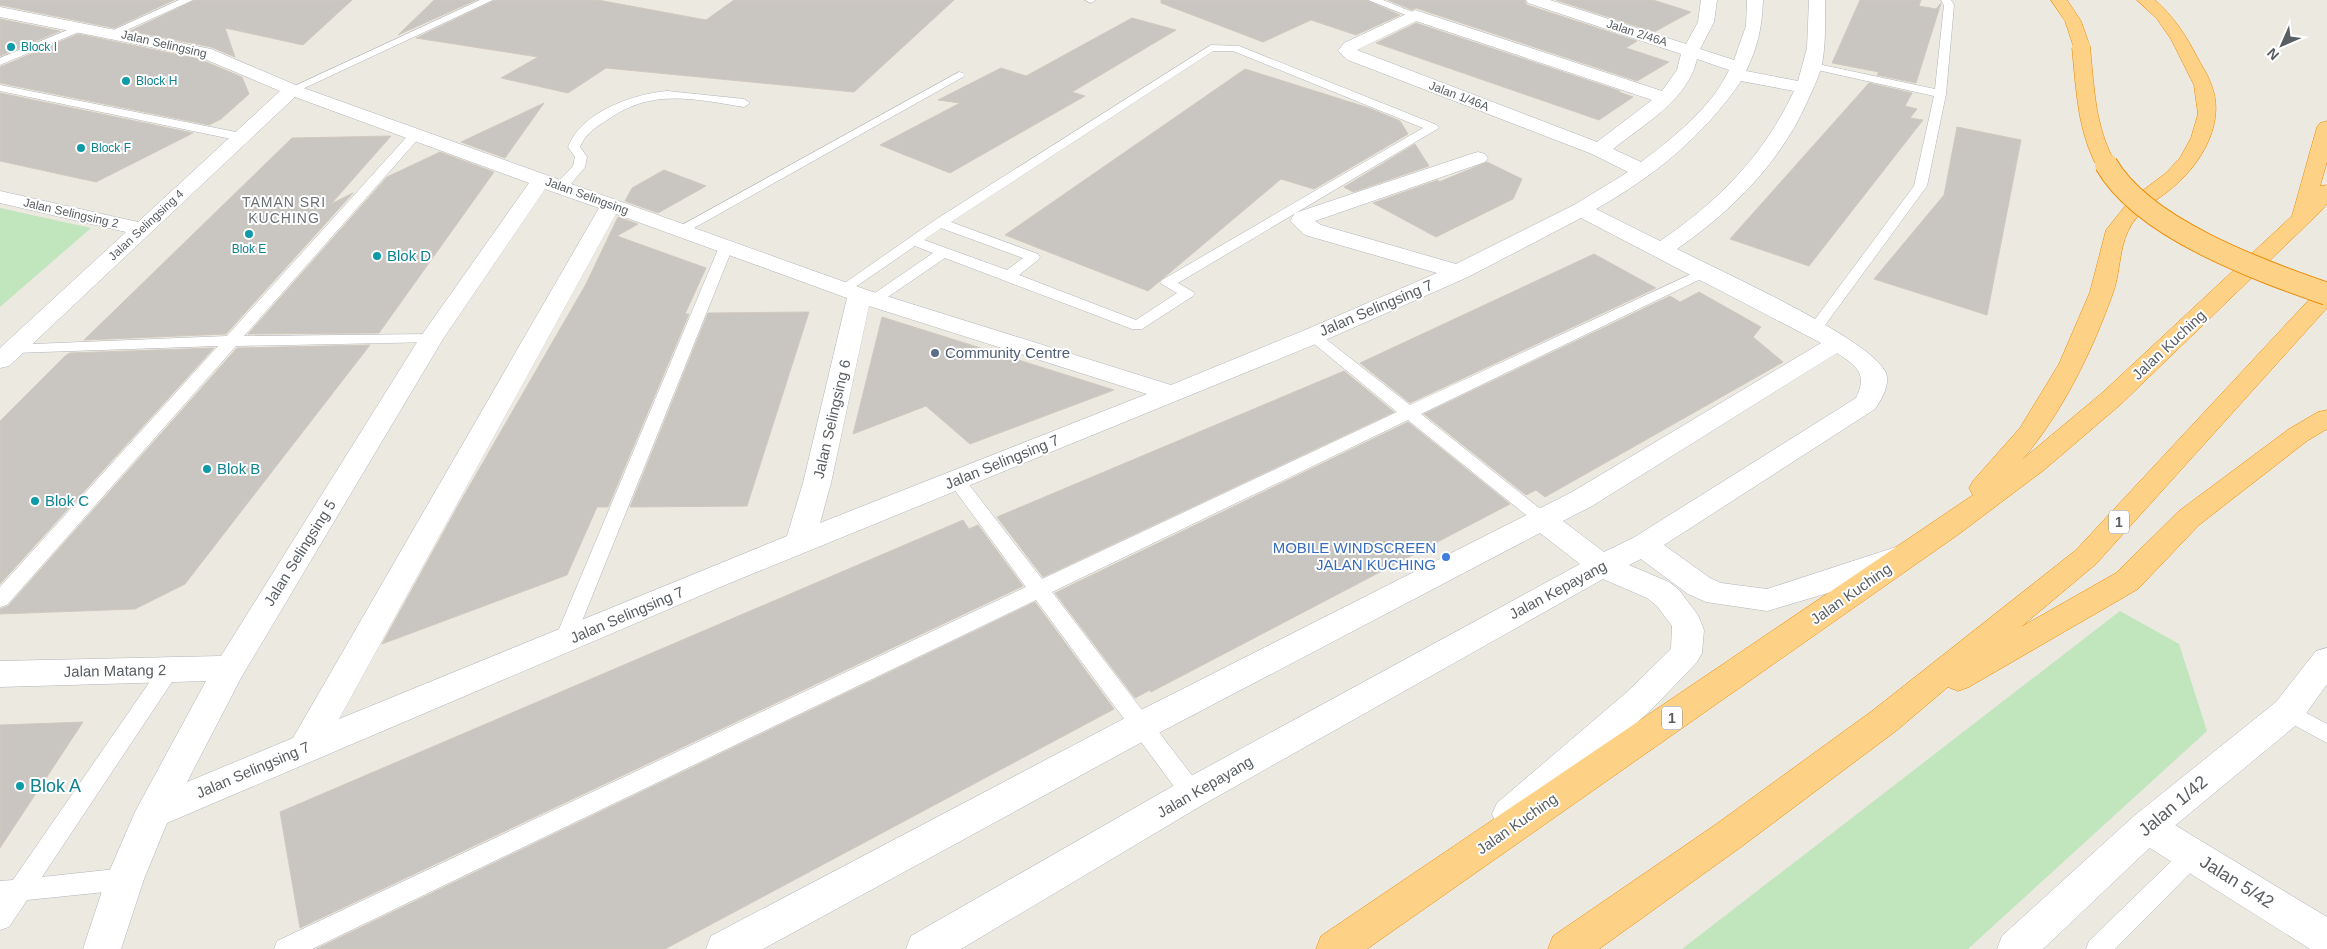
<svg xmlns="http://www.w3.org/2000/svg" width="2327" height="949" viewBox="0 0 2327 949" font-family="Arial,sans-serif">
  <rect width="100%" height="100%" fill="#ece9e1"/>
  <path fill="#c1e5bc" d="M0,208L91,228L0,307Z
    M2120,611L2179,644L2207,731L1968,949H1682Z"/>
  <path fill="#c9c5c0" stroke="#d1c9bf" d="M0,0H174L114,28L0,5Z
    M195,0H352L303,45L225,28L235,57L211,47L130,31Z
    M434,0H476L398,35L428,6Z
    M495,0H598L706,20L734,0H954L854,92L606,68L568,93L501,78L538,57L416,38Z
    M1161,0H1366L1400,15L1356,35L1311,20L1263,42L1161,3Z
    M1388,0H1524L1527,5L1637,41L1626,48L1669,62L1637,81L1416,8L1412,10Z
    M1556,0H1653L1691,12L1654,32Z
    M1860,0H1921L1919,6L1936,9L1941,3L1916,83L1877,75L1879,72L1832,63Z
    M1132,18L1176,30L1072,92L1085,96L950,173L880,145L960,103L938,100L1001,68L1026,76Z
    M0,19L60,31L0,56Z
    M1416,23L1620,91L1619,92L1633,97L1599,120L1376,43Z
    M78,34L199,59L242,77L249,94L221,119L209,125L0,83V67Z
    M1245,69L1369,108L1400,121L1408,134L1314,189L1281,179L1148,291L1005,235Z
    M1869,83L1912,93L1905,106L1917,109L1910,118L1923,120L1809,266L1730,239Z
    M0,93L193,133L96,182L0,161Z
    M544,103L505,158L461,142Z
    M1957,127L2021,140L1987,315L1874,279L1944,195Z
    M391,136L331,204L353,193L226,334L84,340L292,138Z
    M1415,144L1429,166L1353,192L1344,187Z
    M440,152L494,172L379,333L248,334L387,177Z
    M1487,162L1522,179L1513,199L1436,237L1373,203L1438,180L1439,182Z
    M664,170L706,186L658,213L625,201L632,188Z
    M618,217L638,224L617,236L706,268L685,314H689L608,507H597L567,575L382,644L459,504L586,284Z
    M1594,254L1656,288L1410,403L1360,363Z
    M1699,292L1761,327L1753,337L1783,362L1545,497L1536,490L1526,495L1424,414L1670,296L1680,302Z
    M809,312L747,506L630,507L708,313Z
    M882,317L1114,390L970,444L926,406L853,434Z
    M370,345L185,584L135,609L0,614V609L8,606L237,348Z
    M214,348L0,584V421L65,356L70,353Z
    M1344,371L1394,412L1043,577L997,517Z
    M1408,422L1510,504L1151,692L1150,690L1135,698L1055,593Z
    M963,520L969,529L978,525L1023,586L300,928L280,812Z
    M1035,602L1114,709L665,949H316Z
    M83,722L0,848V725Z"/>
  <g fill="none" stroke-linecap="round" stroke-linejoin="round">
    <g stroke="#b1b5b9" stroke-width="1">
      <path id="lane" d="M179,0H193L116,35L112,36L107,33Z
        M480,0H493L296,92L292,93L286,90Z
        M1085,0H1096L1091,3Z
        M1368,0H1383L1420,15L1419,17H1411Z
        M1941,0H1951L1954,5L1946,94L1927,186L1820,332H1810L1807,329L1810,326L1914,186L1934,96L1813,69L1807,66L1813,63L1935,89L1944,5Z
        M82,24L86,25V29L0,65V58Z
        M1211,45L1239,46L1437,125L1439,128L1178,283L1195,293L1193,296L1142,329H1132L945,258L879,303H869L867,300L869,297L933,253L915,246L848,292H838L836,289L935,220ZM1213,51H1233L1423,128L1162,280L1160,283L1177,293L1136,320L1019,275L1038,260L1040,257L1038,254L951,222ZM941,228L1023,258L1007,270L924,240Z
        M959,72L963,73L965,75L963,77L685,233L680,234L673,230Z
        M0,85L241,133L247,137L241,141L0,91Z
        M667,91L744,99L750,103L744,107C693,99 652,88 607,120C596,127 585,134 580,147L587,157L585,167L566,190H556L554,187L556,184L573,166L575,157L568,147C581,112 633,94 667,91Z
        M416,130L422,134L420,137L244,336L431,334L436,336L439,339L436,342L236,346L7,605L0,607V587L218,346L14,353L9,351L6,348L9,345L227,336L412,131Z
        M726,243L733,247L574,641L571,646L564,649L557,646L554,641L719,247Z
        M1704,268L1709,269L1711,272L1709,275L1421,414L1548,515L1551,519L1548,523L1542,525L1536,523L1408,420L1052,592L1200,786L1203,793L1200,800L1192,803L1184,800L1036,600L312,949H274L277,941L1026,587L951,485L948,481L951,477L957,475L963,477L1042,579L1397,412L1307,338L1304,335L1307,332H1317L1410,405Z
        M169,662L176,664L179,670L176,676L42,877L125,868L133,871L137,879L133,887L125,890L27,900L9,927L0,930V881L13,880L162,664Z
        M2288,703L2327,724V743L2281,718L2277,712L2281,706Z
        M2193,845L2201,848L2205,855L2201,862L2115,949H2086L2089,941L2185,848Z"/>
    </g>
    <g stroke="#b1b5b9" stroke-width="1">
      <path id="street" d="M1526,0H1550L1686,44L1698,22L1701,0H1717L1714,22L1700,49L1734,60L1746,26L1747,0H1763C1762,27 1758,47 1746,71L1798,81L1807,48L1809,0H1825C1825,21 1826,43 1822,64C1819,77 1813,89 1808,100C1781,162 1732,211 1677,249C1716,269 1872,339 1886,373C1890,385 1882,399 1875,409L1664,545L1710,578L1721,583L1767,589L1899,546L1909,550L1914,557L1909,564L1845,588L1767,611L1706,602L1688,594L1641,559L1629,565L1669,582L1679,590L1698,615L1704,630L1702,653L1697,662L1651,710L1523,825L1510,830L1497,825L1492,814L1497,803L1627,692L1671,649L1672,626L1657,606L1647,598L1603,579L1204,804L961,949H906L911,936L1180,782L1580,564L1540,533L1153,736L763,949H706L711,936L1129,716L1572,492L1821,343L1581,218L1468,277L1323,341L730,583L167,823L144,879L121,949H83L106,879L135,812L206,681L0,687V661L221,656L419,339L529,183L295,97L9,366L0,368V348L126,232L0,203V191L138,222L280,91L200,57L0,17V7L211,49L298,86L867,290L1171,385L1305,330L1437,273L1305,235L1290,221L1295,213L1471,154L1478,152L1485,154L1488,158L1485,162L1315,221L1321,225L1456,264L1574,205L1628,172L1592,154L1348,60L1338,51L1344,43L1415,10L1662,91L1677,70L1681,54L1528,3ZM1416,21L1652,100L1597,142L1357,50ZM1697,59L1729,70C1711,108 1674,137 1641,162L1613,149C1643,125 1688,100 1697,59ZM1741,81L1794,91C1764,155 1718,202 1660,241L1596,209C1653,177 1704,136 1741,81ZM545,189L599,208L293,738L187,782L242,676L443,339ZM616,214L847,298L803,483L787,536L339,719ZM869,306L1147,394L820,523L831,483ZM1837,353C1857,366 1868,374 1856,398L1633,538L1604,552L1563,521L1592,506Z
        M2147,811L2160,816L2327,917V949H2310L2134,838L2129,827L2134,816Z"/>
    </g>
    <g stroke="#b2b7bc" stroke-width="1">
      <path id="secondary" d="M2327,648V684L2300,722L2160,838L2043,949H1997L2002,936L2134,816L2276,702L2316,651Z"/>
    </g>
    <g stroke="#ed8a00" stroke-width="1">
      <path id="highway" d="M2051,0H2067L2081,21L2090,47L2087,51H2075L2065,21Z
        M2137,0H2155C2173,16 2186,35 2197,57C2202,66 2208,75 2211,84C2225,118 2206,155 2182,179C2165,197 2139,207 2128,231C2119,250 2120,274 2113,293C2092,352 2063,411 2023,459L2102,393L2292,216L2317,127L2320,123L2327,121V162L2320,186L2327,185V204L2320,212L2120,405L2044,470L1959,534L1367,949H1316L1321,936L1973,495L1969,488L1973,481L2020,428L2059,364L2090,292L2106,230L2130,200L2166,173L2180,158L2191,138L2198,114L2194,85L2171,39L2157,19Z
        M2327,287V308L2096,564L2021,627L2116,573L2179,511L2289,429L2318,412L2327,410V429L2307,441L2199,525L2138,589L1969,687L1958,691L1948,687L1896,731L1741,847L1599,949H1548L1553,936L1715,825L1872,711L2076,550L2319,289Z"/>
    </g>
    <use href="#lane" fill="#fff" fill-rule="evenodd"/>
    <use href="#street" fill="#fff" fill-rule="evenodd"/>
    <use href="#secondary" fill="#fff" fill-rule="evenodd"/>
    <use href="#highway" fill="#fdd287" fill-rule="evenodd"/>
    <g stroke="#ed8a00" stroke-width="19" stroke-linecap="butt">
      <path id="highway-bridge-far1" d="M2081,47C2085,87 2086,130 2107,166"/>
    </g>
    <g stroke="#ed8a00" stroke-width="24" stroke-linecap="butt">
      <path id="highway-bridge" d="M2106,164C2143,229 2259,270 2327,294"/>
    </g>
    <use href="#highway-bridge-far1" stroke="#fdd287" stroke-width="18"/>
    <use href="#highway-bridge" stroke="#fdd287" stroke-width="22"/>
  </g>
  <g fill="#0f9aa8" stroke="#fff" stroke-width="2">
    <circle cx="11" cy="47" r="5"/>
    <circle cx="126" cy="81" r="5"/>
    <circle cx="81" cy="148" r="5"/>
    <circle cx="249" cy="234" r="5"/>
    <circle cx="377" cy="256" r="5"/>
    <circle cx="207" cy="469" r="5"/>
    <circle cx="35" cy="501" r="5"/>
    <circle cx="20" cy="786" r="5"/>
  </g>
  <circle fill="#5c6f8a" stroke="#fff" stroke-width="2" cx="935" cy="353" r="5"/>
  <circle fill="#3f7fe0" stroke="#fff" stroke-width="2" cx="1446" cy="557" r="5"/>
  <g text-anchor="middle" stroke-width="4" stroke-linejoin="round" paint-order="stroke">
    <g font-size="12" fill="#595e62" stroke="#fff">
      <text transform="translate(1637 33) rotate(18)" y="4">Jalan 2/46A</text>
      <text transform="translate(164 44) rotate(13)" y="4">Jalan Selingsing</text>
      <text transform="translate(1459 96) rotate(21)" y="4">Jalan 1/46A</text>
      <text transform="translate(587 196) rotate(20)" y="4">Jalan Selingsing</text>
      <text transform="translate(71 213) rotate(13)" y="4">Jalan Selingsing 2</text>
      <text transform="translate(146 225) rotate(-43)" y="4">Jalan Selingsing 4</text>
    </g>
    <g font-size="12" fill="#0d838f" stroke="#fff" text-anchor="start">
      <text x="21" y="51">Block I</text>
      <text x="136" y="85">Block H</text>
      <text x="91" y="152">Block F</text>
      <text x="249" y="253" text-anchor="middle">Blok E</text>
    </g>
    <g font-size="14" letter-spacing="1" fill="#6a7074" stroke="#fff">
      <text x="284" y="207">TAMAN SRI<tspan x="284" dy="16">KUCHING</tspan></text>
    </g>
    <g fill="#fff" stroke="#8b8e91" stroke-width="1">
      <rect x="2109" y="510.5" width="20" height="23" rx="4"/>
      <rect x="1662" y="706.5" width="20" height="23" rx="4"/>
    </g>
    <g font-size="14" font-weight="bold" fill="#595e62">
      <text x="2119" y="527">1</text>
      <text x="1672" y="723">1</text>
    </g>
    <g font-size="15" fill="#0d838f" stroke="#fff" text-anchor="start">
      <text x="387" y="261">Blok D</text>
      <text x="217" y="474">Blok B</text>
      <text x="45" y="506">Blok C</text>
    </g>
    <g font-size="15" fill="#595e62" stroke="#fff">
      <text transform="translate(1376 308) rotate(-23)" y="5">Jalan Selingsing 7</text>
      <text transform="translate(2169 345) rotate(-43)" y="5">Jalan Kuching</text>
      <text transform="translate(832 419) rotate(-77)" y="5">Jalan Selingsing 6</text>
      <text transform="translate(1002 462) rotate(-22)" y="5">Jalan Selingsing 7</text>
      <text transform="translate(300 553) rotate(-58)" y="5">Jalan Selingsing 5</text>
      <text transform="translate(1558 590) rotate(-28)" y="5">Jalan Kepayang</text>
      <text transform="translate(1851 594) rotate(-35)" y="5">Jalan Kuching</text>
      <text transform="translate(627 615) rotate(-23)" y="5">Jalan Selingsing 7</text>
      <text transform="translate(115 671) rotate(-1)" y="5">Jalan Matang 2</text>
      <text transform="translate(253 770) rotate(-23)" y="5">Jalan Selingsing 7</text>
      <text transform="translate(1205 787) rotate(-30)" y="5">Jalan Kepayang</text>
      <text transform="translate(1517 824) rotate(-35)" y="5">Jalan Kuching</text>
    </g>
    <g font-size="15" fill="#4e5e75" stroke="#fff" text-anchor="start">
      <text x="945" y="358">Community Centre</text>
    </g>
    <g font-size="15" fill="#366cbe" stroke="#fff" text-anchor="end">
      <text x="1436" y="553">MOBILE WINDSCREEN<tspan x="1436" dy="17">JALAN KUCHING</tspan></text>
    </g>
    <g font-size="18" fill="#0d838f" stroke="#fff" text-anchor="start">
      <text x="30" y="792">Blok A</text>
    </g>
    <g font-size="18" fill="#595e62" stroke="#fff">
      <text transform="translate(2173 806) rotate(-40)" y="6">Jalan 1/42</text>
      <text transform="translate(2237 882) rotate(32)" y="6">Jalan 5/42</text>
    </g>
  </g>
  <g transform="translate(2282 45) rotate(225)" stroke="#ffffff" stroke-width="4" paint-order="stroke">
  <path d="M0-4L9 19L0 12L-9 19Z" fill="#595e62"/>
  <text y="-8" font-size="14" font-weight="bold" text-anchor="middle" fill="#595e62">N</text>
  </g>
</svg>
